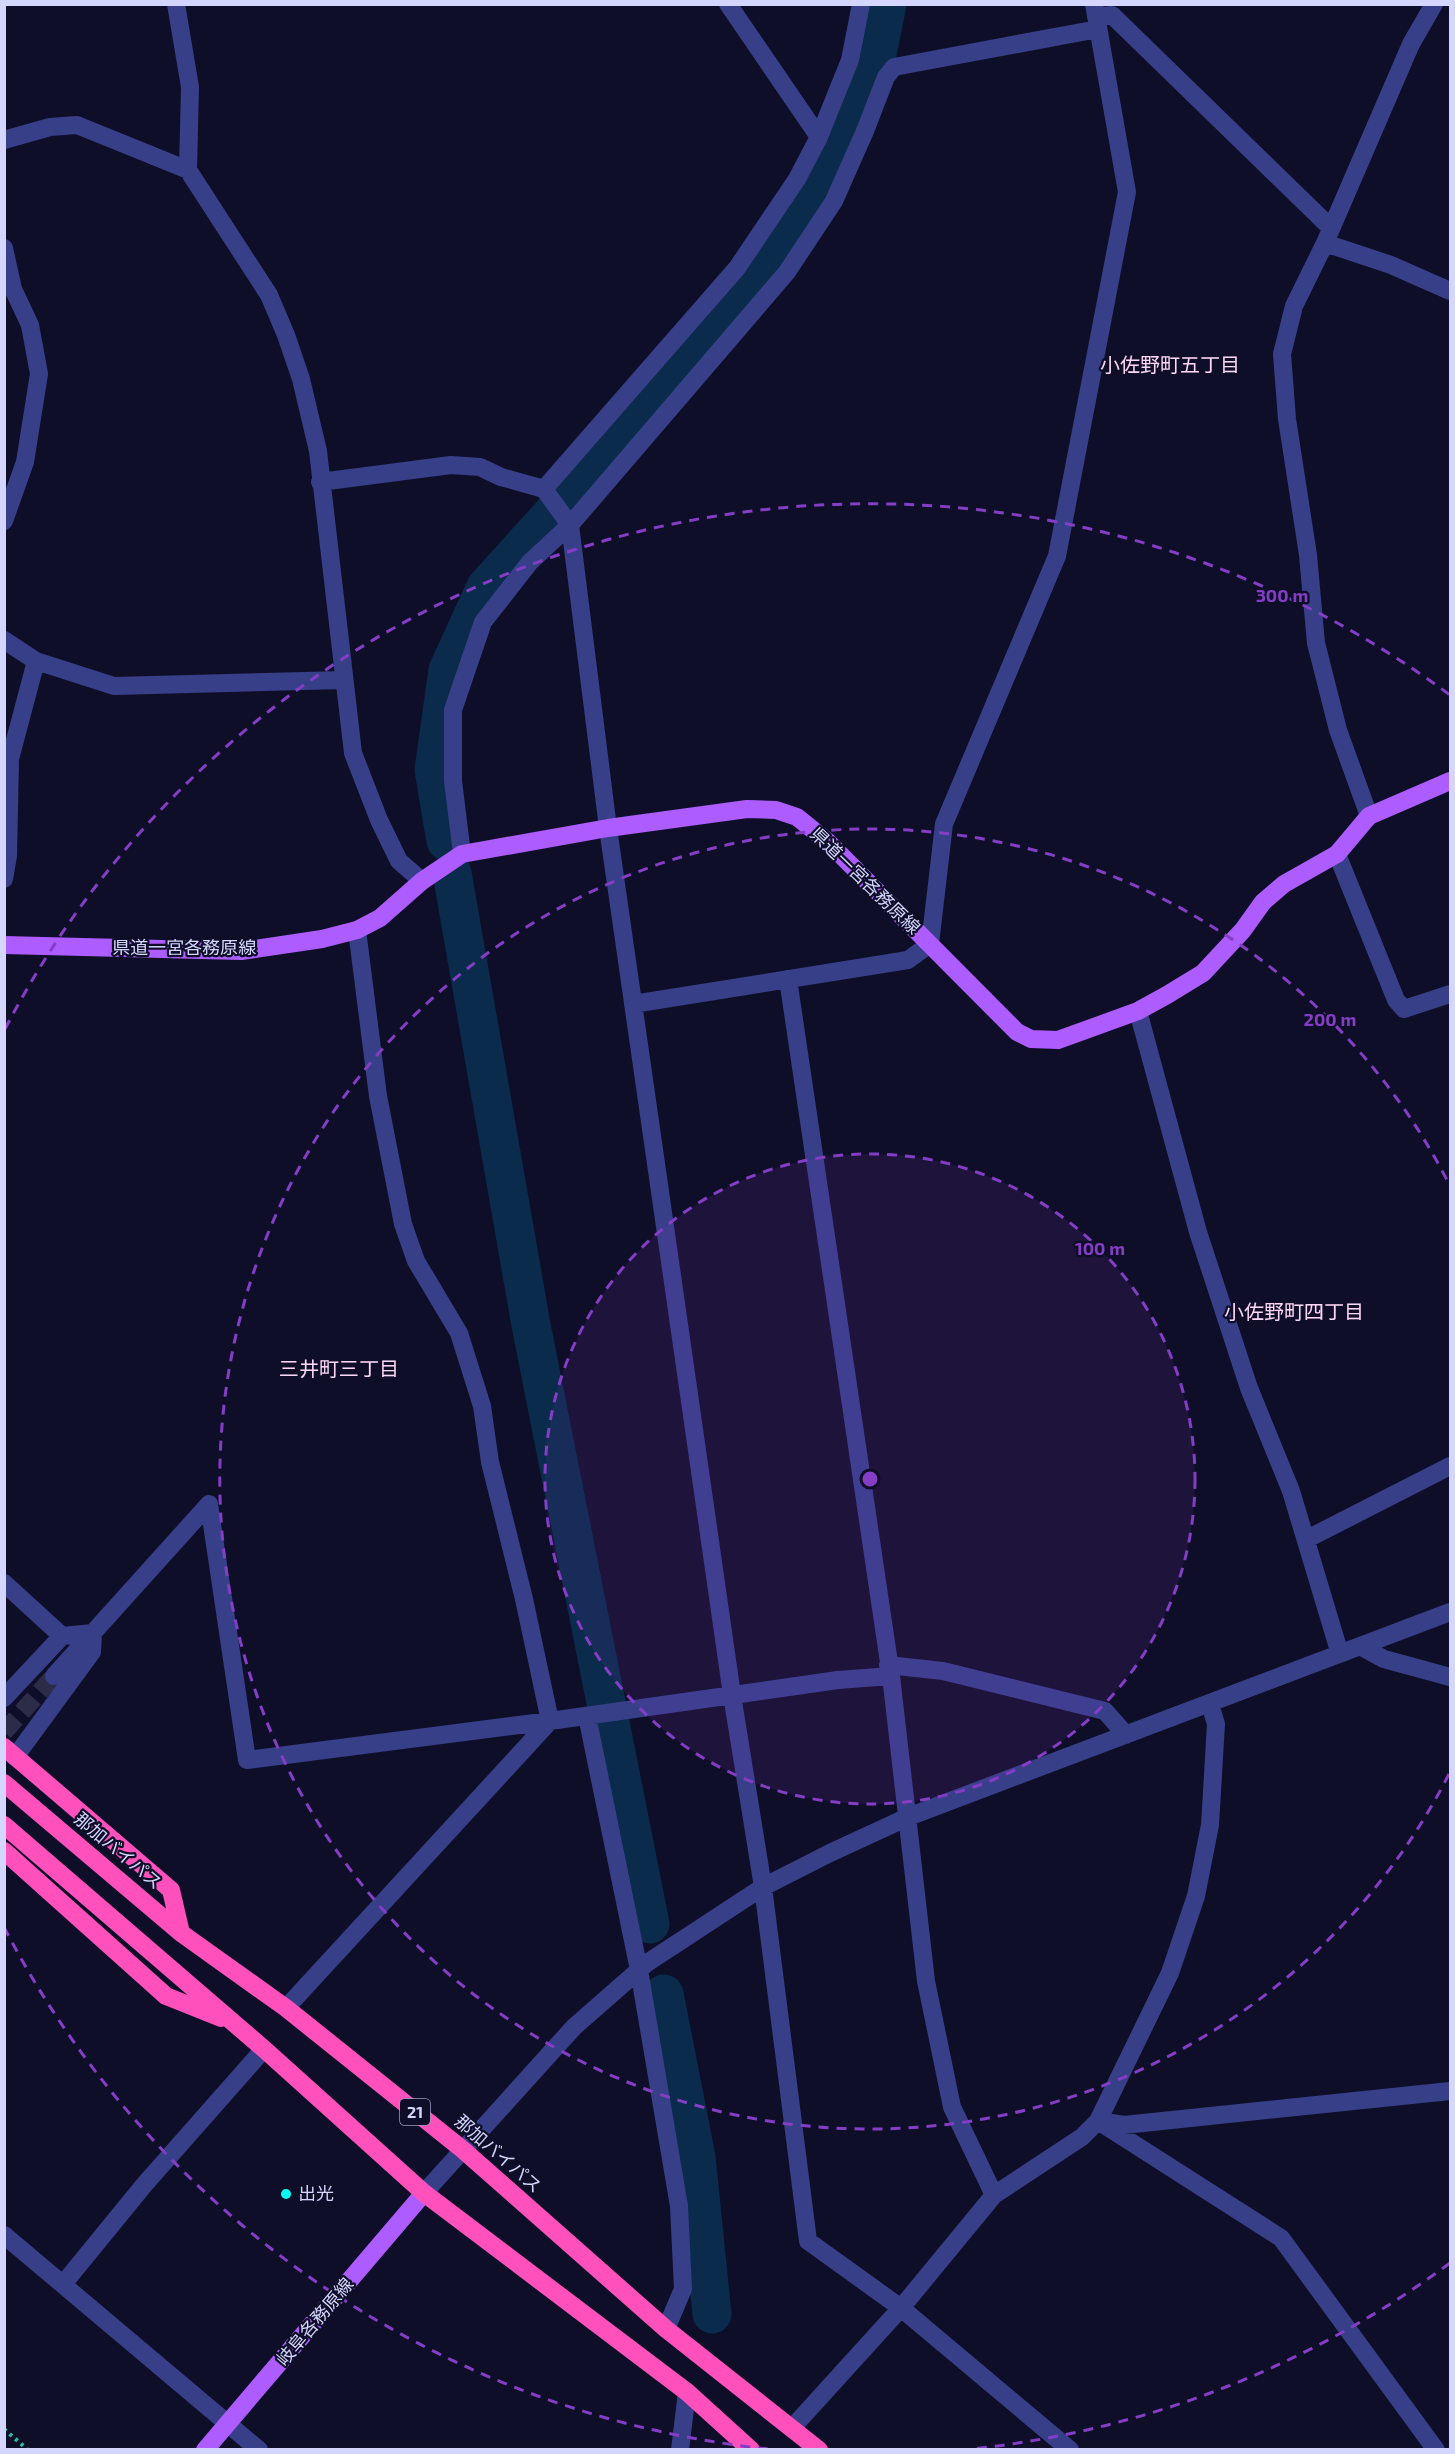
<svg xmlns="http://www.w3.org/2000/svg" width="1455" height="2454" viewBox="0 0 1455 2454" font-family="'Exo 2','Noto Sans JP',sans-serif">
  <rect width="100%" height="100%" fill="#0f0e28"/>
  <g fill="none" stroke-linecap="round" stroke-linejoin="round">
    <path stroke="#0a2b4b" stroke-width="39" d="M446,841L434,770L448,670L486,587L619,440L761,270L834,156L877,54L887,4
      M452,873L531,1325L650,1924
      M664,1994L696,2157L712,2314"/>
    <path stroke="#2d2c48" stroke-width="18" stroke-dasharray="18 9" stroke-linecap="butt" d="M4,1732L54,1676"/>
    <path stroke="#29bfa1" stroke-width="4" stroke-dasharray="3 4.5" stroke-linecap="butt" d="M4,2429L28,2450"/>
    <path stroke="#373f89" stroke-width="18" d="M176,4L190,87L188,170L269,295L286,335L301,379L318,451L353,753L379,820L399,861L422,881
      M728,4L819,137
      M1096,17L1112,15L1331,228
      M4,140L50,127L77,125L188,170
      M1325,243L1391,265L1450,291
      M4,248L13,289L30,325L39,374L25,462L4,521
      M320,482L451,465L480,467L501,477L544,489L570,525L608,828L732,1695L763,1887L808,2241L901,2308L1070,2450
      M544,489L737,268L797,179L819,137L850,60L861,4
      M4,640L36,661L114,686L344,680
      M1369,816L1338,730L1316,643L1308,555L1287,419L1282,354L1294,306L1325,243L1411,44L1434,4
      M462,854L453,781V710L483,622L530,562L570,525L787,272L834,201L865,131L886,77L894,67L1098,29
      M1337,854L1396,1000L1404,1009L1450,994
      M4,879L8,856L10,759L36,661
      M788,979L891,1676L926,1981L952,2107L994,2195
      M633,1004L908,960L930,944L944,824L1057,556L1127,192L1094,4
      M1138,1011L1198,1232L1249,1388L1291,1491L1340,1654
      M209,1504L247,1760L550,1721L524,1599L490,1462L482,1406L459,1333L416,1261L403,1224L378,1096L357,930
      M1307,1539L1450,1466
      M4,1583L62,1636
      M1360,1646L1384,1659L1450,1677
      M888,1665L943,1671L1105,1711L1126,1735
      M54,1676L209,1504
      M4,1698L62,1636L93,1633L92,1652L15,1757
      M587,1716L639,1970L679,2206L683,2289L666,2329
      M286,2008L550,1721L838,1680L891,1676
      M1098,2121L1281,2238L1436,2450
      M1105,2122L1124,2125L1450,2091
      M424,2193L574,2027L647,1963L763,1887L830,1853L908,1817L1450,1612
      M4,2235L259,2450
      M64,2283L144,2185L264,2049
      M792,2428L901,2308L994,2195L1082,2137L1098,2121L1170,1973L1196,1896L1210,1825L1216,1724L1210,1704
      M680,2450L687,2392"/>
    <path stroke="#ac5cff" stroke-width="18" d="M4,945L241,951L322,939L357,930L380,918L422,881L462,854L608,828L747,809L776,810L797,817L828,842L1017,1032L1031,1039L1058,1040L1138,1011L1167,995L1203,973L1243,930L1263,902L1284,884L1337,854L1369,816L1450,781
      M205,2450L424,2193"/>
    <path stroke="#ff50bc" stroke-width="18" d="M4,1747L171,1890L181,1933
      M4,1783L181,1933L286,2008L462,2149L666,2329L819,2450
      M4,1825L264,2049L424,2193L687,2392L751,2450
      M4,1851L166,1996L221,2018"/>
  </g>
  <circle cx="870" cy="1479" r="325" fill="#843dc5" fill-opacity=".12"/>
  <g fill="none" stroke="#843dc5" stroke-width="3" stroke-dasharray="10 8">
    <circle cx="870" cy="1479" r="325"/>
    <path d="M1449 1774A650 650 0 1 1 1449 1184"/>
    <path d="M1450 2263A975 975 0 0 1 972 2449M768 2449A975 975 0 0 1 5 1929M5 1029A975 975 0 0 1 1450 695"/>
  </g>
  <circle fill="#01fff6" stroke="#0f0e28" stroke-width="2" cx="286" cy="2194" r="6"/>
  <g text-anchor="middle" stroke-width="4.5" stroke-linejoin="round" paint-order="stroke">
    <rect fill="#0f0e28" stroke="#9a9abe" stroke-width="1.5" x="400" y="2099" width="30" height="26" rx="4.5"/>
    <g font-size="16" font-weight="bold" fill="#d5d6ff">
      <text x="415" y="2118">21</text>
    </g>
    <g font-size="18" fill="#d5d6ff" stroke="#0f0e28">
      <text transform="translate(865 881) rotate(44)" y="6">県道一宮各務原線</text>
      <text x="184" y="954">県道一宮各務原線</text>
      <text transform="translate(118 1851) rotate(40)" y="6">那加バイパス</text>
      <text transform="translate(498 2154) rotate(41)" y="6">那加バイパス</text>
      <text transform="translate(315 2322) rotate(-50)" y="6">岐阜各務原線</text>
    </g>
    <g font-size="18" fill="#d5d6ff" stroke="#0f0e28" text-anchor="start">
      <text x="298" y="2200">出光</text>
    </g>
    <g font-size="20" fill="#ffd7f6" stroke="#0f0e28">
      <text x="1170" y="372">小佐野町五丁目</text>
      <text x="1294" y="1319">小佐野町四丁目</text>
      <text x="339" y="1376">三井町三丁目</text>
    </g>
  </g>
  <circle cx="870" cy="1479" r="9" fill="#843dc5" stroke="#0f0e28" stroke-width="3"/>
  <g font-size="18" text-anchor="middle" font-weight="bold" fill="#843dc5" stroke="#0f0e28" stroke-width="4.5" stroke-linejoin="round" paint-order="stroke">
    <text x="1282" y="602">300 m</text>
    <text x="1330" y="1026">200 m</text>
    <text x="1100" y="1255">100 m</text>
  </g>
  <rect width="1455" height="2454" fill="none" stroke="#d5d6ff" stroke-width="12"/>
</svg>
